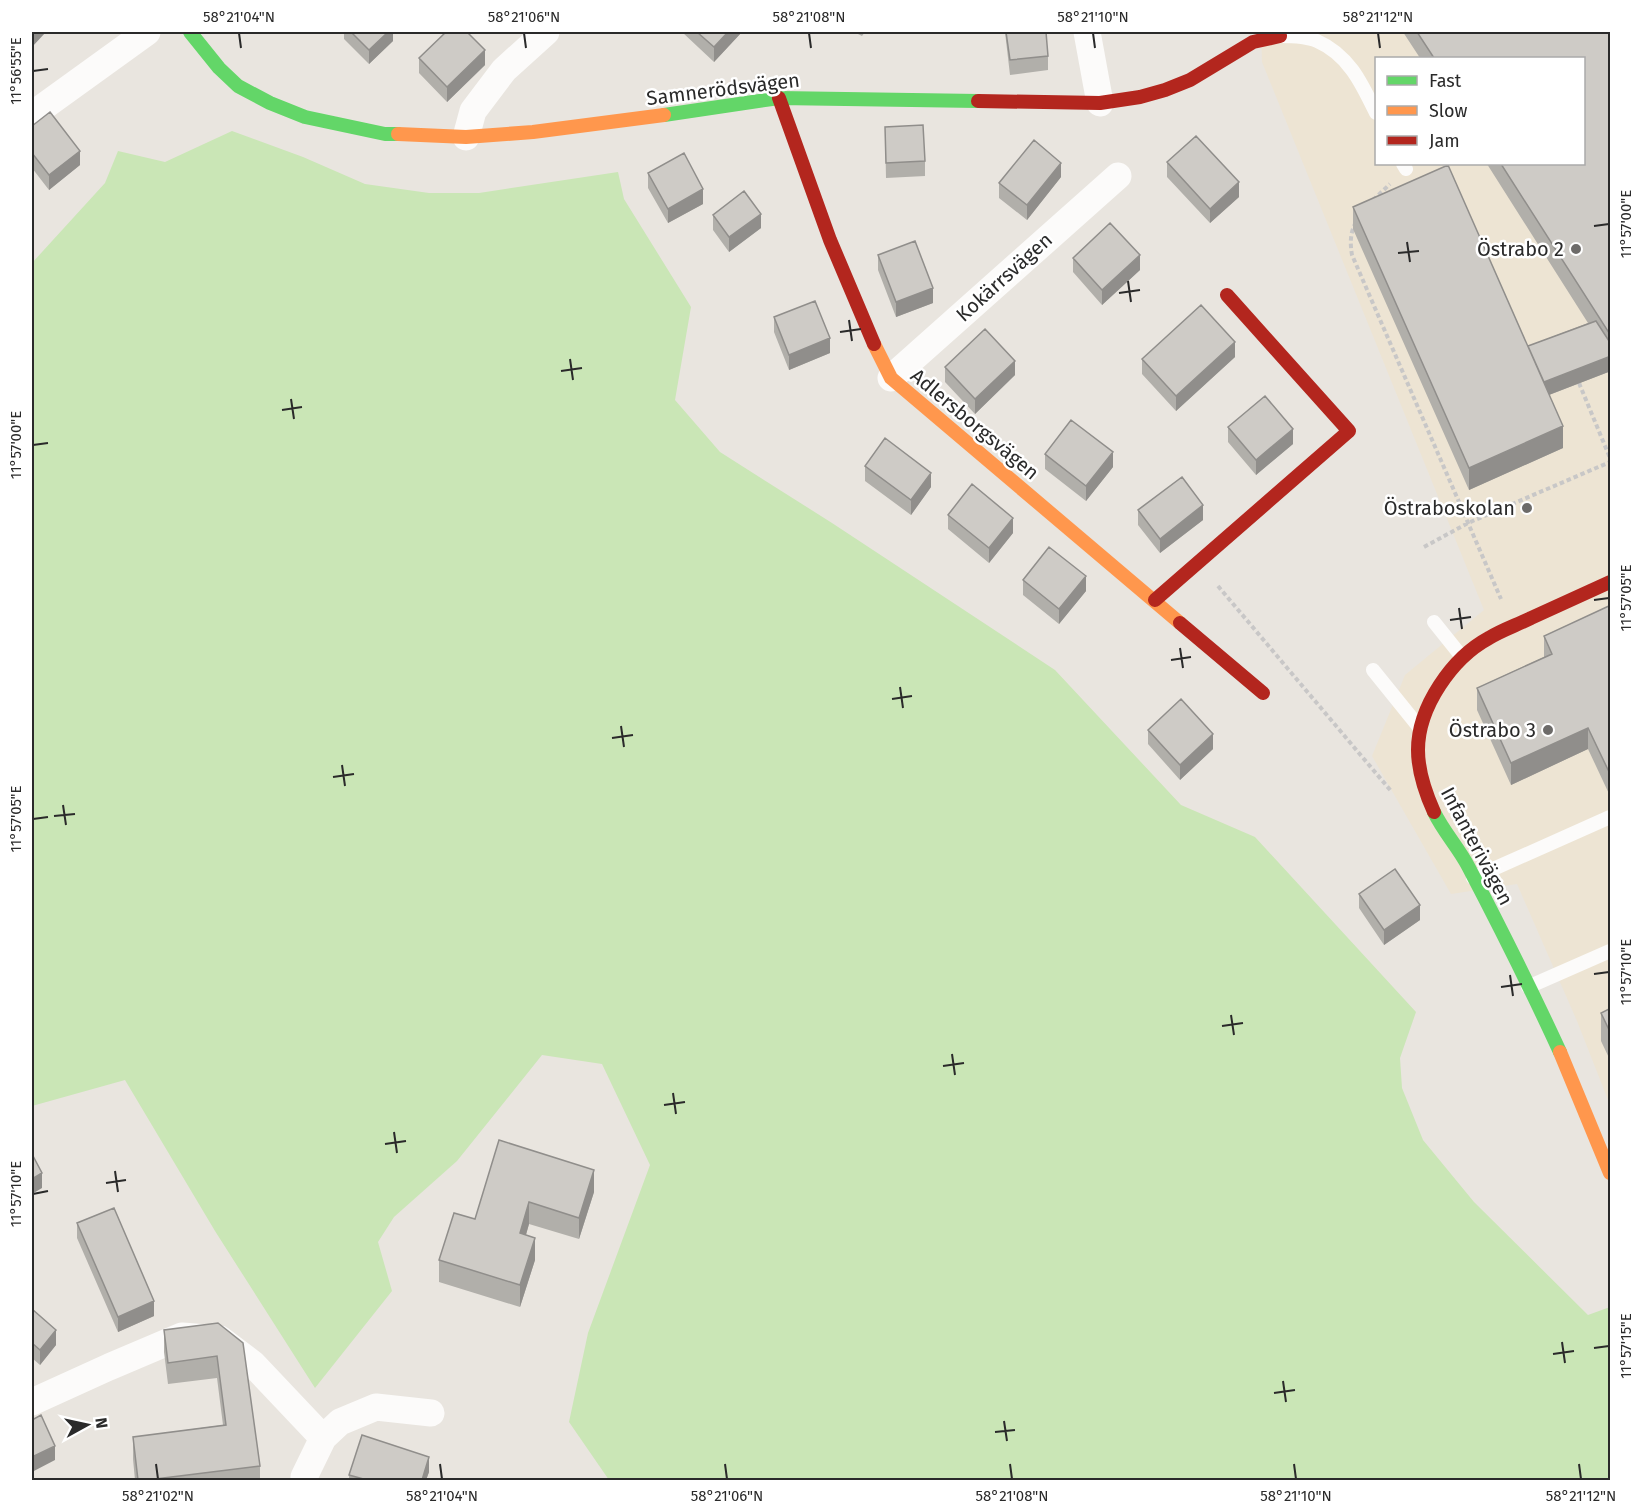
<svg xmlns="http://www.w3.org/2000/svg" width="1642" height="1512" viewBox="0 0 1642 1512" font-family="'Fira Sans',sans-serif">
  <rect width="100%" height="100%" fill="#e9e5df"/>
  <path fill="#ede4d3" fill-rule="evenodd" d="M1261,32H1610V1105L1577,1021L1517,884L1451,894L1372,756L1405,675L1484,610L1262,62ZM1376,58H1584V164H1376Z"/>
  <path fill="#cae6b6" d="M232,131L303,157L365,184L429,193H479L618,172L624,199L691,307L675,400L720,452L832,523L1055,670L1181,805L1255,837L1416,1012L1400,1058L1402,1088L1423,1140L1474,1202L1588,1315L1610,1307V1480H609L569,1422L588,1333L650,1165L602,1064L542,1055L457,1161L394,1217L378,1242L392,1291L315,1388L215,1231L125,1080L32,1106V263L105,183L118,151L165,162Z"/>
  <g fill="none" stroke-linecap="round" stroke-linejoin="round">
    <path stroke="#c8c7c7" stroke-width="4" stroke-dasharray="4.5 3" stroke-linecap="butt" d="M1373,200L1390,184
      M1356,222C1350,233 1350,243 1352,255L1501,599
      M1579,383L1610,458
      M1424,547L1468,523L1610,462
      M1218,586L1391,791"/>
    <path stroke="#fcfbfa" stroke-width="14" d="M1280,36C1292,36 1306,36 1317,41C1349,55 1362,84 1376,113
      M1403,164L1406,169
      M1434,622L1462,657
      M1373,670L1419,727
      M1473,878L1610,817
      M1528,987L1610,951"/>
    <path stroke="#fcfbfa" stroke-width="27" d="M1087,32L1100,103
      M32,115L147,32
      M466,137L473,111L504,70L546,32
      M891,378L1118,176
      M32,1402L109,1367L182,1336L220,1339L253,1364L323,1438
      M304,1480V1477L323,1438L340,1422L376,1407L431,1413"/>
    <path stroke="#63d668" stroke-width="14" d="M190,32L219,68L238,86L270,103L305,117L385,134H398
      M664,115L779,98L978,101
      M1434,812C1443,831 1458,847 1468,866C1500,927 1531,989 1560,1052"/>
    <path stroke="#ff974d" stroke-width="14" d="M398,134L466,137L533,132L664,115
      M874,344L891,378L1180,623
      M1560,1052L1610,1173"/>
    <path stroke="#b3261e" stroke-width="14" d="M779,98L830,240L874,344
      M978,101L1100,103L1140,97L1165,90L1190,80L1253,42L1280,36
      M1155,600L1349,431L1227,295
      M1180,623L1263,693
      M1434,812C1425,792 1418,771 1418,750C1418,707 1452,658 1489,638C1502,630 1517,625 1531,618C1557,606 1584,594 1610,582"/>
  </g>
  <path fill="#b1afaa" d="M344,32H393V41L369,64L344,39Z
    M682,32H741V33L714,62Z
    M854,32H865L862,36Z
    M1005,32H1046L1048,56V70L1010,75Z
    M1403,32H1611V371L1549,395L1563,448L1469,490L1353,229V207L1528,346L1588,323L1487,164H1584V58H1420Z
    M419,58L485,65L447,102L419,73Z
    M32,126L80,165L49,190L32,168Z
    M885,127L925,161V176L886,178Z
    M1167,162L1239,197L1210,223L1167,177Z
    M648,173L703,204L668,223L648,188Z
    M1061,177L1027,220L999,198V183Z
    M713,215L761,228L729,252L713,230Z
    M878,255L933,303L896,317L878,270Z
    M1073,258L1140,270L1102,305L1073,272Z
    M774,317L830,353L789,370L774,332Z
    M1235,357L1176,411L1142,374V359Z
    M945,367L1015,375L975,414L945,382Z
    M1228,427L1293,444L1256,475L1228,442Z
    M1045,454L1113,467L1086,501L1045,469Z
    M865,466L931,487L911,515L865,481Z
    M1138,510L1203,520L1160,553L1138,525Z
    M948,515L1013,533L989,563L948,529Z
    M1023,580L1086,591L1059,624L1023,595Z
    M1611,605V798L1588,749L1511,785L1477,710V688L1544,657V636Z
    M1148,730L1213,749L1180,780L1148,744Z
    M1359,894L1420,920L1384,945L1359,908Z
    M1611,1008V1062L1601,1041V1013Z
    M499,1140L594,1192L579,1239L529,1224L526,1235L535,1260L520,1307L439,1282V1260L475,1219Z
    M77,1223L154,1316L118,1332L77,1238Z
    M32,1309L56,1345L40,1365L32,1358Z
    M218,1323L260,1466V1480H135L133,1459V1437L223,1425L217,1378L168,1384L164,1352V1330Z
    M429,1472L426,1480H349V1475Z"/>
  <path fill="#908e8b" d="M32,32H46L32,47Z
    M388,32H393V41L369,64V50Z
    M728,32H741V33L714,62V47Z
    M485,50V65L447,102V87Z
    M80,151V165L49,190V175Z
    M1061,163V177L1027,220V205Z
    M1239,182V197L1210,223V209Z
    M703,189V204L668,223V209Z
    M761,214V228L729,252V237Z
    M1140,255V270L1102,305V290Z
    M933,288V303L896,317V302Z
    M830,338V353L789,370V355Z
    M1235,342V357L1176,411V396Z
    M1611,356V371L1541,398V383Z
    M1015,361V375L975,414V399Z
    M1563,426V448L1469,490V468Z
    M1293,429V444L1256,475V460Z
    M1113,452V467L1086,501V486Z
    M931,473V487L911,515V500Z
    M1203,505V520L1160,553V539Z
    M1013,518V533L989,563V548Z
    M1086,576V591L1059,624V609Z
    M1588,728V749L1511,785V763Z
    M1213,734V749L1180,780V765Z
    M1420,905V920L1384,945V930Z
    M594,1170V1192L579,1239V1218Z
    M42,1173V1188L32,1194V1179Z
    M529,1202V1224L520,1255V1233Z
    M535,1238V1260L520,1307V1285Z
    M154,1301V1316L118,1332V1317Z
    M56,1330V1345L40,1365V1350Z
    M55,1446V1460L32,1472V1457Z
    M429,1457V1472L426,1480H422Z"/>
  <path fill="#cecbc6" stroke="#908e8b" stroke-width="1.5" d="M351,32H388L369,50Z
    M446,32H467L485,50L447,87L419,58Z
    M697,32H728L714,47Z
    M1006,32H1046L1048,56L1010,60Z
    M1417,32H1611V336L1501,164H1584V58H1434Z
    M50,112L80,151L49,175L32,153V126Z
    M923,125L925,161L886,163L885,127Z
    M1196,136L1239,182L1210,209L1167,162Z
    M1034,140L1061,163L1027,205L999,183Z
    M684,153L703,189L668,209L648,173Z
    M1448,165L1563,426L1469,468L1353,207Z
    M744,191L761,214L729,237L713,215Z
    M1110,223L1140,255L1102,290L1073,258Z
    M915,241L933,288L896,302L878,255Z
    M815,301L830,338L789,355L774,317Z
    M1201,305L1235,342L1176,396L1142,359Z
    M1596,321L1611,344V356L1544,382L1528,346Z
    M985,329L1015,361L975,399L945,367Z
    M1265,396L1293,429L1256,460L1228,427Z
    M1071,420L1113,452L1086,486L1045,454Z
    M885,438L931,473L911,500L865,466Z
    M1182,477L1203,505L1160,539L1138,510Z
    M972,484L1013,518L989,548L948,515Z
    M1049,547L1086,576L1059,609L1023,580Z
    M1611,605V776L1588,728L1511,763L1477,688L1552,654L1544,636Z
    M1181,699L1213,734L1180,765L1148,730Z
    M1395,869L1420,905L1384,930L1359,894Z
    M1611,1008V1034L1601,1013Z
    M499,1140L594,1170L579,1218L529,1202L520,1233L535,1238L520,1285L439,1260L454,1213L475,1219Z
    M32,1154L42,1173L32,1179Z
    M114,1208L154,1301L118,1317L77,1223Z
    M32,1309L56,1330L40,1350L32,1343Z
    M218,1323L243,1343L260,1466L147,1480H138L133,1437L226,1425L217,1356L168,1363L164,1330Z
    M41,1415L55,1446L32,1457V1420Z
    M362,1435L429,1457L422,1480H367L349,1475Z"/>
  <path fill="none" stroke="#2a2a2a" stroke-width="2" d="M239,33L241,48M524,33L526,48M809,33L811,48M1093,33L1095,48M1378,33L1380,48M33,71L48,69M1594,226L1609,224M1407,242L1410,262M1398,253L1419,251M1128,281L1131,302M1119,293L1140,290M849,320L852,341M840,332L861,329M570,359L573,380M561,371L582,368M291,399L294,419M282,410L302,407M33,445L48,443M1594,600L1609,598M1459,608L1462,629M1450,620L1471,617M1180,648L1183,668M1171,660L1191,657M900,687L903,708M892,699L912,696M621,726L624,747M612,738L633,735M342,765L345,786M333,777L354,774M63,805L66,825M54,816L75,814M33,819L48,817M1594,974L1609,972M1510,975L1513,996M1501,987L1522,984M1231,1015L1234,1035M1222,1026L1243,1023M952,1054L955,1075M943,1066L964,1063M673,1093L676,1114M664,1105L685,1102M394,1132L397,1153M385,1144L406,1141M115,1171L118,1192M106,1183L126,1180M33,1194L48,1191M1562,1342L1565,1363M1594,1348L1609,1346M1553,1354L1574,1351M1283,1381L1286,1402M1274,1393L1295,1390M1004,1421L1007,1441M995,1432L1015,1430M156,1464L158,1479M440,1464L442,1479M725,1464L727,1479M1010,1464L1012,1479M1294,1464L1296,1479M1579,1464L1581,1479"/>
  <g fill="#6d6b69" stroke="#fff" stroke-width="2">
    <circle cx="1576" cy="249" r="6"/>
    <circle cx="1527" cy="508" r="6"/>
    <circle cx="1548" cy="730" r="6"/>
  </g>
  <g text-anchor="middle" stroke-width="5" stroke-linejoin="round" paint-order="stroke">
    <g font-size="20" fill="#2a2a2a" stroke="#fff">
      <text transform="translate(723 89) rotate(-7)" y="7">Samnerödsvägen</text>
      <text transform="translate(1004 277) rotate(-42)" y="7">Kokärrsvägen</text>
      <text transform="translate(975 424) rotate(40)" y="7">Adlersborgsvägen</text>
      <text transform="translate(1477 846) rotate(62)" y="7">Infanterivägen</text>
    </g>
    <g font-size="20" fill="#2a2a2a" stroke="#fff" text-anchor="end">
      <text x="1564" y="256">Östrabo 2</text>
      <text x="1515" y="515">Östraboskolan</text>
      <text x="1536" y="737">Östrabo 3</text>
    </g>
  </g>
  <rect width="1642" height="1512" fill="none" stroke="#ffffff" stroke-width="66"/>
  <rect x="1375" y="57" width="210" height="108" fill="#ffffff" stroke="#aaaaaa" stroke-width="1.5"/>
  <rect x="1387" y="76" width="30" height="9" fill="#63d668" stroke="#aaaaaa" stroke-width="1.5"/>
  <text x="1429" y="87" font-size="18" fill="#2a2a2a">Fast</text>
  <rect x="1387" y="106" width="30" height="9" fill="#ff974d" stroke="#aaaaaa" stroke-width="1.5"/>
  <text x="1429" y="117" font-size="18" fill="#2a2a2a">Slow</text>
  <rect x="1387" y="136" width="30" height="9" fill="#b3261e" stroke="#aaaaaa" stroke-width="1.5"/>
  <text x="1429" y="147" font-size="18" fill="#2a2a2a">Jam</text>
  <g transform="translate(87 1425) rotate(82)" stroke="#ffffff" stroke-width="4.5" paint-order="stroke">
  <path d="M0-4.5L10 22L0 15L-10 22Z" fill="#2a2a2a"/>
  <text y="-9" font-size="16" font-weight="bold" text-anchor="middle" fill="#2a2a2a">N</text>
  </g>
  <rect x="33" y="33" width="1576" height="1446" fill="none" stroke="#2a2a2a" stroke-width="2"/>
  <g font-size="15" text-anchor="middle" fill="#2a2a2a">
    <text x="239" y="22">58°21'04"N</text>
    <text x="524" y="22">58°21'06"N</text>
    <text x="809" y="22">58°21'08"N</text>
    <text x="1093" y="22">58°21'10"N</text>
    <text x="1378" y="22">58°21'12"N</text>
    <text transform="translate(16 71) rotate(-90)" y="5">11°56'55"E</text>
    <text transform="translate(1626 224) rotate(-90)" y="5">11°57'00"E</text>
    <text transform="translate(16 445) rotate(-90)" y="5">11°57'00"E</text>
    <text transform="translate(1626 598) rotate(-90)" y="5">11°57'05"E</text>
    <text transform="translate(16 819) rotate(-90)" y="5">11°57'05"E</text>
    <text transform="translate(1626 972) rotate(-90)" y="5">11°57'10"E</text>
    <text transform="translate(16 1194) rotate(-90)" y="5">11°57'10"E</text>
    <text transform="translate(1626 1346) rotate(-90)" y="5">11°57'15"E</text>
    <text x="158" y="1501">58°21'02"N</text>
    <text x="442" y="1501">58°21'04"N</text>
    <text x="727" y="1501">58°21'06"N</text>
    <text x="1012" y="1501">58°21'08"N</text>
    <text x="1296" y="1501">58°21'10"N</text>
    <text x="1581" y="1501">58°21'12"N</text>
  </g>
</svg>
